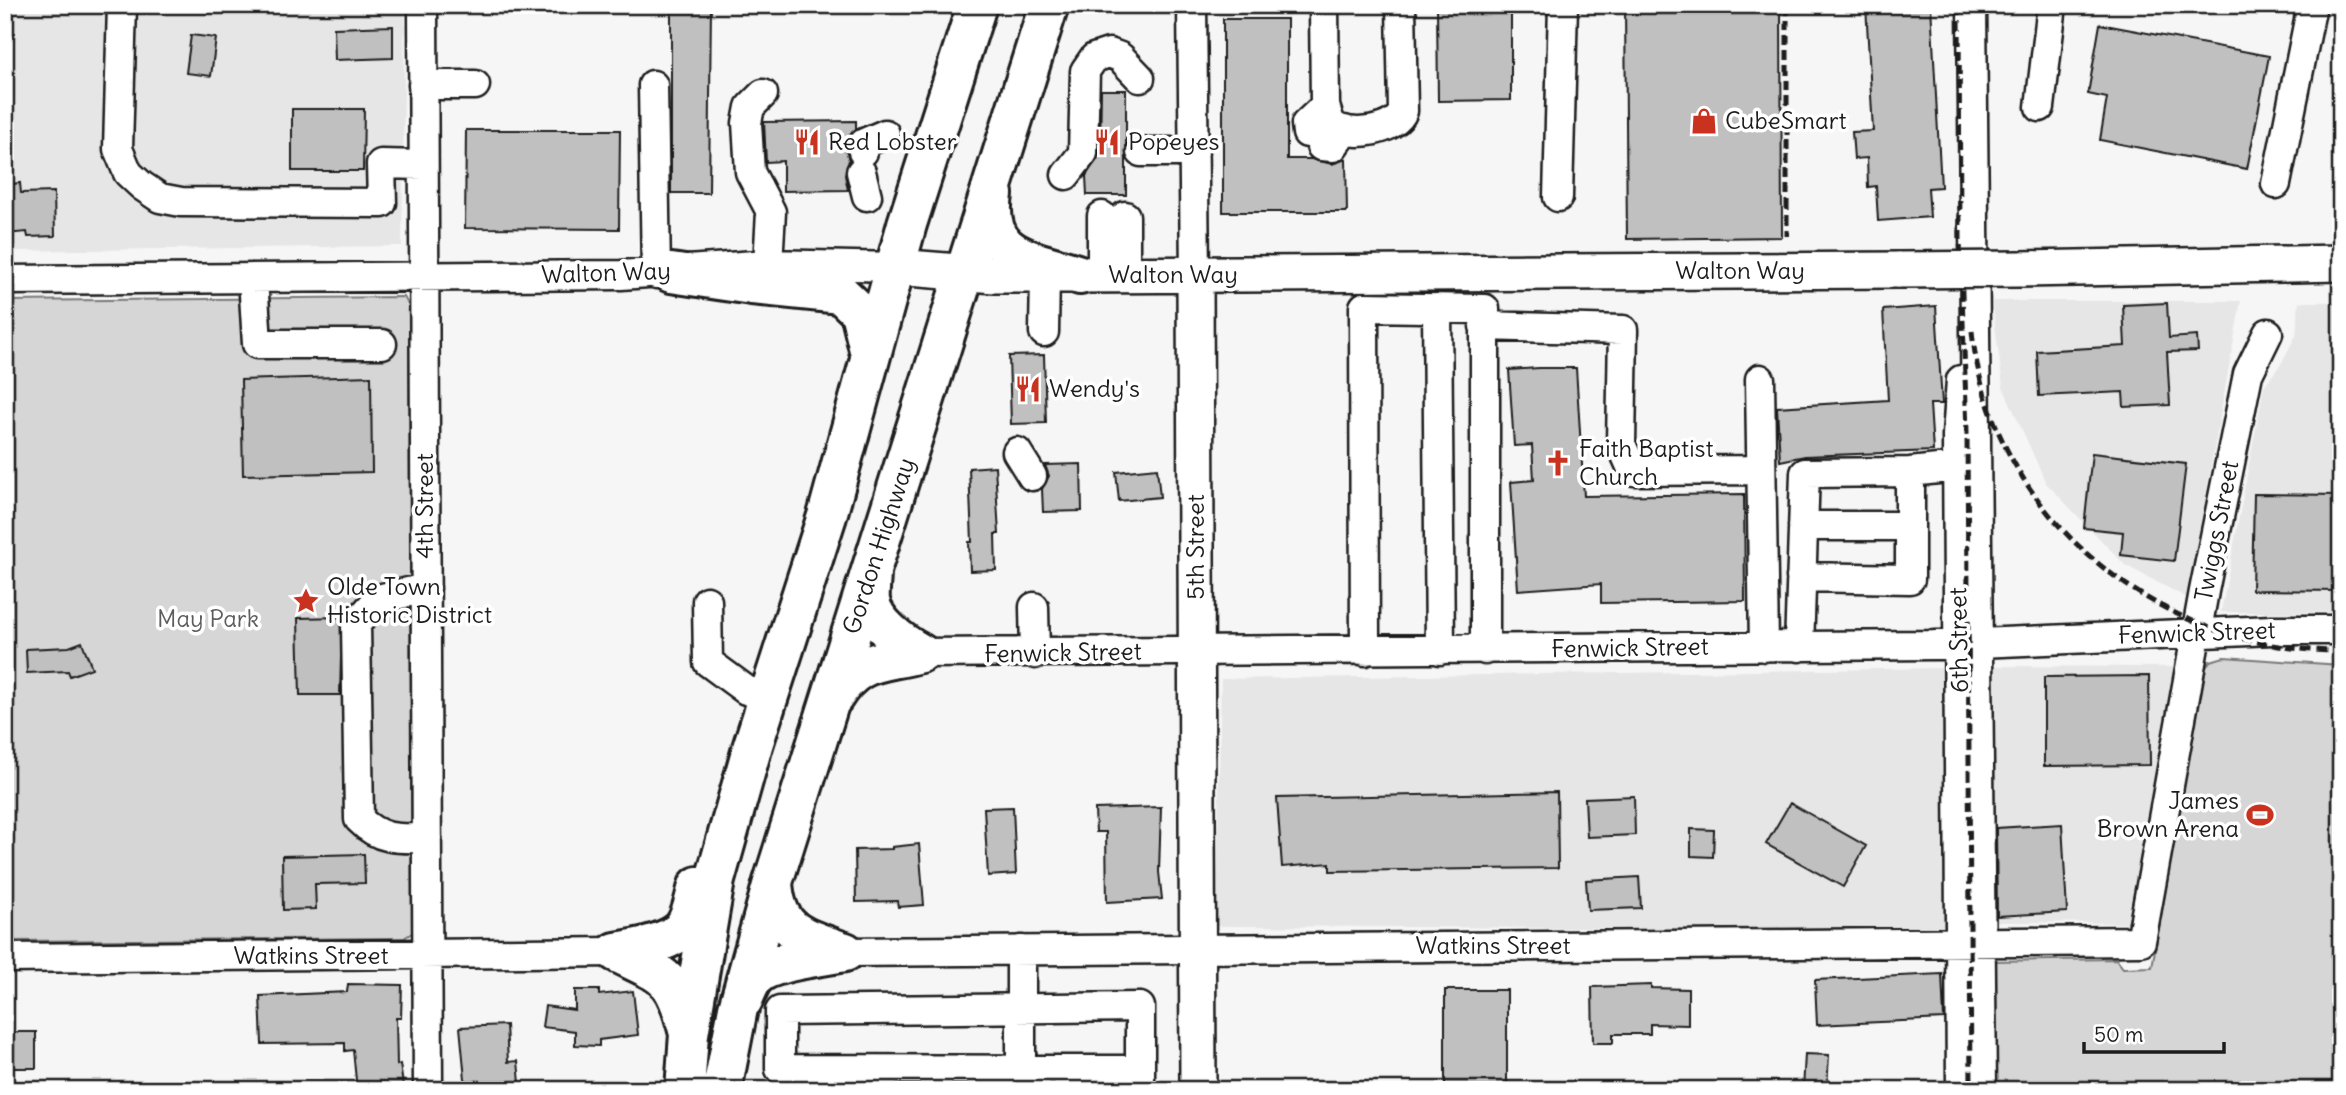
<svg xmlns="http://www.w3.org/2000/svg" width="2346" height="1095" viewBox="0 0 2346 1095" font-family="Delius,sans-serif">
  <rect width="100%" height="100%" fill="#f6f6f6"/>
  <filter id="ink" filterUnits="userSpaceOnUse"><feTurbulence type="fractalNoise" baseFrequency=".0143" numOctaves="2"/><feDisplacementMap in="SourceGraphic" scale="14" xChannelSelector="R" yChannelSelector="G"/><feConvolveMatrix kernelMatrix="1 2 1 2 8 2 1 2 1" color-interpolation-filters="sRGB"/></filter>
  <g filter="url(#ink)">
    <path fill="#e6e6e6" d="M5,5H405L402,246L5,251Z
      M1992,301H2241L2187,598L2125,565L2046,483L2003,387Z
      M2299,302H2341V612H2221L2264,386L2281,364L2296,335Z
      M1992,666L2177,667L2129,923L1992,922Z
      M1947,668L1944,930L1216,926L1221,679Z"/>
    <path fill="#d6d6d6" stroke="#797979" stroke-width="2" d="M404,297L409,306V320L412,933L404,938L5,941V301Z
      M2224,657L2341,665V1090H1986L1992,961L2116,959L2123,968L2152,967L2204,671L2210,661Z"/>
    <path fill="#c0c0c0" stroke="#1c1c1c" stroke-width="2" d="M671,5H711L709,193H671Z
      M1437,5H1511V100L1438,101Z
      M1625,5H1781L1782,237L1627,239Z
      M1866,5H1931L1941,187L1928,188L1930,217L1878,221L1876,186L1868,187L1867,158L1854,159L1852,132L1873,131Z
      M1223,19H1287V159H1311L1332,164L1346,159L1347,212H1223Z
      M2100,24L2269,56L2247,169L2100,140L2107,98L2088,94Z
      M393,26V58L335,60L334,28Z
      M191,35L216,38L211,76L186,73Z
      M1101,90H1126V195H1087L1086,176L1100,153Z
      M292,109H364L363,171H292Z
      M856,121V129L850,134L846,150L849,160L845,175L848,190L783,191V161L766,162L764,122Z
      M466,130H620L619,229L465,228Z
      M20,183L21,193L54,192L55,236L28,237L27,232L5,234V185Z
      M2167,303L2169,338L2197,336L2198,351L2167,352L2170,405L2124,407L2123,392L2039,396L2037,351L2125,346L2123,305Z
      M1936,306L1942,404H1930L1933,451L1805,456L1780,461L1777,407L1888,400L1883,310Z
      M1044,355L1046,423L1011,424L1009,356Z
      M1539,368H1576L1584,496L1744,494L1745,601L1601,603V584L1518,590L1511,482L1534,480L1532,445L1514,446L1509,370Z
      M371,376L372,472L243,475L241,380Z
      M2092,453L2186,464L2174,561L2121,555L2123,532L2084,528Z
      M1081,464L1082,511L1043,512L1042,489L1049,476L1045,465Z
      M995,466L999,534H995L996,570L970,571L969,542H972L969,468Z
      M1157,468L1160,497L1119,501L1116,472Z
      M2254,494L2341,495V591L2252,590Z
      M342,617L340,695H300L298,618Z
      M82,642L92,668L70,676L68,671L27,673L26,649L69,647Z
      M2149,676L2150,765L2044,766V677Z
      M1557,792L1558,868L1330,871V863L1282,867L1277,798Z
      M1634,796L1635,835L1587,837L1585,798Z
      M1790,803L1866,846L1843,887L1766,844Z
      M1013,807L1016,874L988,876L984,808Z
      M1161,807L1159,872L1162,899L1107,902L1106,832H1096L1095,809Z
      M2062,824L2067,912L1997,916L1996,828Z
      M1691,829L1714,830L1713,857L1691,856Z
      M919,844L924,905L898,907L897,901L856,902L855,850L892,849V847Z
      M364,854L365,883L315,884L316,909L283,910L282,856Z
      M1639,877L1641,908L1588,910L1586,880Z
      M1942,974L1944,1019L1817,1025L1815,980Z
      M348,984L402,985L401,1018H396L397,1065L400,1064L403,1085L387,1087L388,1090H357L353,1050L345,1051V1043L262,1044L260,996L347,992Z
      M1651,985V988L1688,989V1025L1650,1024V1034H1613V1043H1593L1592,987Z
      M575,990H599V995L633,991L638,1035L599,1040V1046L575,1045V1031L542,1027L545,1006L575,1010Z
      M1445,990H1507V1089H1445Z
      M506,1025L508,1062L518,1061L520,1083L466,1089L460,1027Z
      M11,1032H36V1068H11Z
      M1805,1054L1829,1055L1827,1090H1803Z"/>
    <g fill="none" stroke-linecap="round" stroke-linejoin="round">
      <g stroke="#1c1c1c" stroke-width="33">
        <path id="minor" d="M122,5L118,149L128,173L142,186L160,198L181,202L382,203L381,164L423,165
          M423,5L428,1090
          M1192,5L1195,275
          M1324,5L1325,106C1327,112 1329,122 1334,126C1351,138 1396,131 1403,111L1401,5
          M1972,5L1982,1090
          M423,85H475
          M653,85L656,274
          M763,94L750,107L747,123L750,172L771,212L768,264
          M2040,107L2052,5
          M1307,133L1306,124L1325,106
          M1321,146L1333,147L1345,130
          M863,152L864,143L885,134
          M1141,152H1194
          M861,172L867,196
          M1066,175L1083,153L1085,71L1094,58L1109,53L1120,57L1140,78
          M2276,184L2312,5
          M1558,197L1563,5
          M1125,216V275
          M1102,275V216
          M253,278L257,344H382
          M5,280L621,275L768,264L896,267
          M1437,308L1440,650
          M1484,326L1623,330L1621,444L1633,471L1761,470
          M1044,332L1045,275
          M1760,379L1764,647
          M1961,380L1957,435L1961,1090
          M1017,452L1032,476
          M1803,526H1910
          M1801,577L1910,579V472
          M426,588L378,599L356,624L359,819C379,840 398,839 427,838
          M707,601L708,662L746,690L768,697
          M1034,607L1035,654
          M1799,647L1805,473L1910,472L1957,467
          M1365,651L1364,307L1485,309V650
          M920,653L1934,645L2272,630H2341
          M845,952L2141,941L2204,591L2248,374L2268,333
          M5,958L616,952
          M1140,1070L780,1069V1011L1140,1007V1090
          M1021,1090V950"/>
      </g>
      <g stroke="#1c1c1c" stroke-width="40">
        <path id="major" d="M896,267L995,275H1080L1900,270
          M2021,269L2341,263
          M1195,275L1198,1090"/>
      </g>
      <g stroke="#1c1c1c" stroke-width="44">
        <path id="highway" d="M993,194C984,259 1030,258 1080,275
          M671,273L752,285L841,294L860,312L870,354
          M871,572C871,581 869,592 870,601C874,623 901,643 920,653
          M833,698C858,658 878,664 920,653
          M773,882C776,933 802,937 845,952
          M616,952C635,949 664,944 679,932C691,922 694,900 698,886
          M616,952C665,977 673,973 688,1030
          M743,1000C746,993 749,985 753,979C768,960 822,957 845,952
          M685,1090L689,1034L715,880L753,745L827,516L907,224L977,5
          M722,1090L738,1008L773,882L1049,5"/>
      </g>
      <use href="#minor" stroke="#fff" stroke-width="28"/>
      <use href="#major" stroke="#fff" stroke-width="35"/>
      <use href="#highway" stroke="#fff" stroke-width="38"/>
      <path stroke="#1c1c1c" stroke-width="5" stroke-dasharray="10 5" stroke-linecap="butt" d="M1787,5V236
        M1959,5L1960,239L1967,432L1971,1090
        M1972,331C1991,516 2158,652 2341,651"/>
      <g stroke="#1c1c1c" stroke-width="40" stroke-linecap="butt">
        <path id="major-bridge" d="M1900,270L2021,269"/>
      </g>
      <use href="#major-bridge" stroke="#fff" stroke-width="35"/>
    </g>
  </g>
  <defs>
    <g id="shop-bare" transform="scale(2.1)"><path d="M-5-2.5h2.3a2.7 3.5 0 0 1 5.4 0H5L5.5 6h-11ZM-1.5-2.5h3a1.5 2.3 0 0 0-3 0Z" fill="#c8321e" stroke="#fff" stroke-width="2.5" paint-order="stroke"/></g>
    <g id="restaurant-bare" transform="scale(2.1)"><path d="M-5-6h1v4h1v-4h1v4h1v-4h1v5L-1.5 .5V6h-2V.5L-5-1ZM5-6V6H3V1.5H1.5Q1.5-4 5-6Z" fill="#c8321e" stroke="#fff" stroke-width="2.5" paint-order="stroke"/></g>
    <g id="church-bare" transform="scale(2.1)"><path d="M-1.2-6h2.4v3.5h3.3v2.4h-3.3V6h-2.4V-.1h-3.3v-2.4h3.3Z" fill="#c8321e" stroke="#fff" stroke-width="2.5" paint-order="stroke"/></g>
    <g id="sight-bare" transform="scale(2.1)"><path d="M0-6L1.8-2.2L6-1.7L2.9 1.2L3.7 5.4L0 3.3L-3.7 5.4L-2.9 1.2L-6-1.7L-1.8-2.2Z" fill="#c8321e" stroke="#fff" stroke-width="2.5" paint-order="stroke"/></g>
    <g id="stadium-bare" transform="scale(2.1)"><path d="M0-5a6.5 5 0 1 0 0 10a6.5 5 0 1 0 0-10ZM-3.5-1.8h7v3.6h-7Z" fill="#c8321e" stroke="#fff" stroke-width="2.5" paint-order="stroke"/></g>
  </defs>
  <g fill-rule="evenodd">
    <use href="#shop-bare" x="1704" y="121"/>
    <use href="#restaurant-bare" x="807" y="142"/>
    <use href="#restaurant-bare" x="1107" y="142"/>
    <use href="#restaurant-bare" x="1028" y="389"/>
    <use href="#church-bare" x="1558" y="463"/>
    <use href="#sight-bare" x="306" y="601"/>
    <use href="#stadium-bare" x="2260" y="815"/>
  </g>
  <g text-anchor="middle" stroke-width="7" stroke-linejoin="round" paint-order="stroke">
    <g font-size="24" fill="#1c1c1c" stroke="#fff" text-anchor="start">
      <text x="1725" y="129">CubeSmart</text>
      <text x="828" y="150">Red Lobster</text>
      <text x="1128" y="150">Popeyes</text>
      <text x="1049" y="397">Wendy's</text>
      <text x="1579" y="457">Faith Baptist<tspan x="1579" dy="28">Church</tspan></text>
      <text x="327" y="595">Olde Town<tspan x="327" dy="28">Historic District</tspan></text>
      <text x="2239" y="809" text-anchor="end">James<tspan x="2239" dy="28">Brown Arena</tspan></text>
    </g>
    <g font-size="24" fill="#1c1c1c" stroke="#fff">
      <text x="1740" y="279">Walton Way</text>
      <text transform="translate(606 273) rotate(-2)" y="8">Walton Way</text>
      <text x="1173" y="283">Walton Way</text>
      <text transform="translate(425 506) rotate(-90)" y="8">4th Street</text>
      <text transform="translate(2217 531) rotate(-79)" y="8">Twiggs Street</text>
      <text transform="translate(879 546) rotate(-72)" y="8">Gordon Highway</text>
      <text transform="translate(1196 547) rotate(-90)" y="8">5th Street</text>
      <text transform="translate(2197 633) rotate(-2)" y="8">Fenwick Street</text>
      <text transform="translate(1959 640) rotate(-91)" y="8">6th Street</text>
      <text transform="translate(1630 648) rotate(-1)" y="8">Fenwick Street</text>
      <text transform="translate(1063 653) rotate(-1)" y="8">Fenwick Street</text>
      <text x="1493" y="954">Watkins Street</text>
      <text x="311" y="964">Watkins Street</text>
    </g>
    <g font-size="24" fill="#5d5d5d" stroke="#fff">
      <text x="208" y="627">May Park</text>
    </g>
  </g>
  <rect width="2346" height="1095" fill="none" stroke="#fff" stroke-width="28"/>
  <rect x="14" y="14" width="2318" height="1067" fill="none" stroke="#1c1c1c" stroke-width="2.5" filter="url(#ink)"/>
  <path d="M2084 1042v10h140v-10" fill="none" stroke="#1c1c1c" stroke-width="3.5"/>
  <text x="2094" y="1042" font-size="21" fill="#1c1c1c" stroke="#ffffff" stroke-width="5" paint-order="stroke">50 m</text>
</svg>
